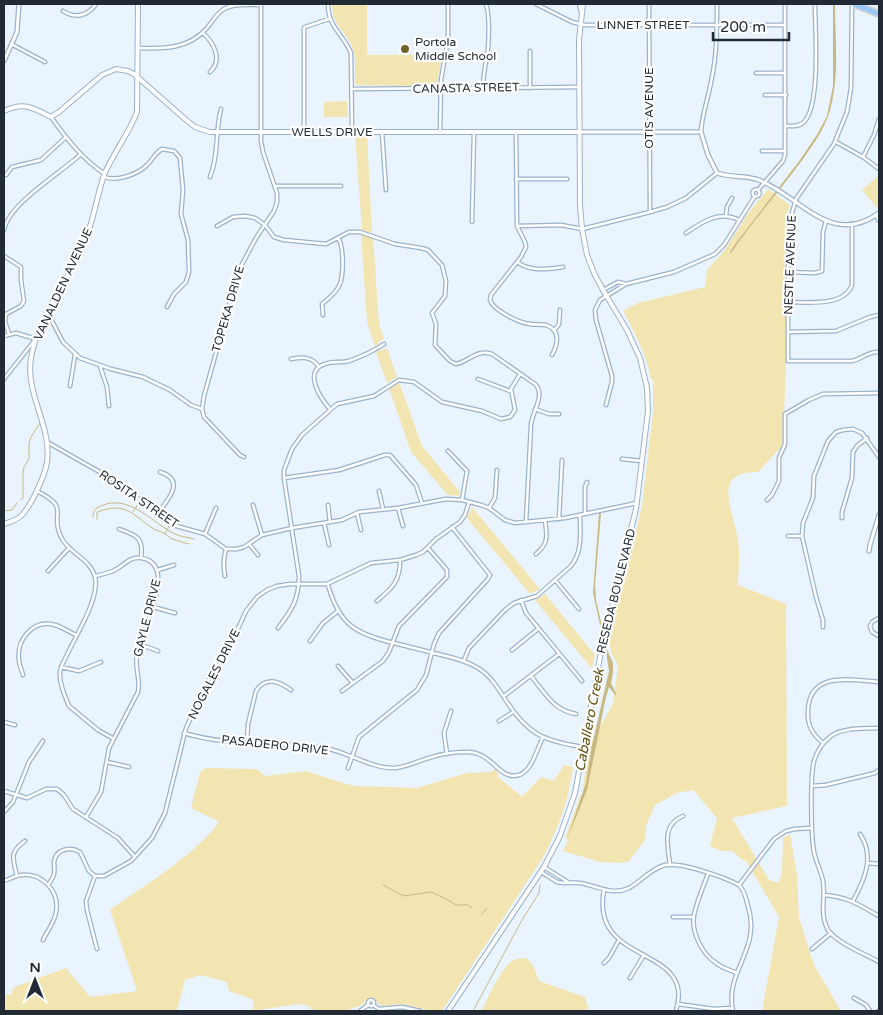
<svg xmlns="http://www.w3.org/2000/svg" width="883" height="1015" viewBox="0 0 883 1015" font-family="'Varela Round',sans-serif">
  <rect width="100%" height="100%" fill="#eaf4ff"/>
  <path fill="#f2e5b2" d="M332,4H367V55H442L437,84L413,86L355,85C354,74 357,61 353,50C347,30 332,28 332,4Z
    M347,101L348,117H324V103L325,102Z
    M355,134H367L372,233L362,230Z
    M879,175V208L878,209L862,190Z
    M768,189L790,205L787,216L786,362L783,445L758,472C712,471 732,508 737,535C741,551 738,569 738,585L786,604L787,806L732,818L769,880L779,883L782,872L783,838L790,834L797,875L799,918L814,965L841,1011H762L779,917L746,861L741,859L732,851H721L710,846L717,818L693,790L677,793L655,805L646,826L645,840L629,861L624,863L600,862L563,851L568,840L565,838L583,789L588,747L613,704L618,665L610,651H611L609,638L642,506L653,412V387L654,381L651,379C646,354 635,333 623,311L638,303L705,287L707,270L724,251L749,212Z
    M361,234L373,237L379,324L384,339L380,341L375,347L367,322Z
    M387,348L397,377L387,383L376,352Z
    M399,382L422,446L460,492L459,496L448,495L411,452L389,388Z
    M472,507L539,588L540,589L530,594L467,518Z
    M545,594L595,655L592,669L535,600Z
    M564,765L573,767C568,802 560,824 544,856L442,1011H430L403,1004L381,1006L375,1000L370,998L367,999L364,1004L346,1011H312L309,1006L298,1004L252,1011L254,1000L229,991L227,982L200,975L185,980L177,1011H4V995H11L14,987L66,968L90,997L137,991L110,910C146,884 193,857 219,822L191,808L200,772L205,768L257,769L265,776L306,771L346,784L357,786L417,788L470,772L472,773L491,772L495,769L499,774L497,776L522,797L541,777L554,781Z
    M526,958L533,965L539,981L585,997L589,1011H481C488,999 501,966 514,960C517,958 523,959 526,958Z"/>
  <path fill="#c8b982" d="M833,4H835C835,36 839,71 832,102C828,124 815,142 803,159C780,191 753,220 731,253L730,252L736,243L800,160L818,133L827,116L833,86Z
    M599,513H601L595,585L596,600L608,652L613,663V673L611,683L616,694V696L609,687L606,697L587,790L567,839L586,783L591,750L609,671L606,652L593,593Z"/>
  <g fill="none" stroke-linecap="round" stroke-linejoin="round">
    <path stroke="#c8b982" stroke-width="1" d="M21,500L23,498V472L24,467L29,459V443L31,437L40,423
      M4,511L12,510L17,503
      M133,512L138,504
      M93,517C93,511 95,508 101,506C129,493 152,523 175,534C181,537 188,537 194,539
      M97,519V512C127,501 132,515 154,529C158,531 162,532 165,534L169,526
      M165,534L172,539L189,544
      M383,885L404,896L431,892L450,901L456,905H468L472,908
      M481,915L487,908
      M473,1011L522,920L539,893L540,885"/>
    <g stroke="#9bb2cb" stroke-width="5">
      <path id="minor" d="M328,4C328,28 343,33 351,53L352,132
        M536,4L572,22L585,25H785
        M579,4L581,12
        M649,4L650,212
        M852,4L851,88L847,112L834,144L796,199L790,220L788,272V361H852C862,359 868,351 879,352
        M63,11C75,19 88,16 96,4
        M203,33C214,43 223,60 210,72
        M13,45L45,62
        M138,48C164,49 189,49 207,28C213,21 217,12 226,8C236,3 250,5 261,5
        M530,51V88
        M756,73H785
        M483,88C483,76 485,67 487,56C489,44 490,15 486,4
        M352,89L579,87
        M765,95H786
        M51,117C66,138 83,160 105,174
        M786,126C792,126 799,127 804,122C821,105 815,29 815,4
        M304,132V28L305,27L329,19
        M382,132L386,190
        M440,132L441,80L448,39V4
        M516,132L517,226L525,242L526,247L521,257L491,295L490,300C493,310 519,323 530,324C535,325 541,324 546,325C561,330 558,344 552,355
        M701,132C702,114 708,99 711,82C717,56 717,30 717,4
        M836,142L863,157L879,169
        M762,151H785
        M863,157L874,135L879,119
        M6,175L12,167L41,160L65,138
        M104,177C117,182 139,174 148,164C153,159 155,153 162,149L174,151L180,158L183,190L181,214L188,240L189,272L186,282L174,294L167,307
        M210,177C219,155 215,131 221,109
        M516,179H567
        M275,186H341
        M752.5 193a3.5 3.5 0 1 1 7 0a3.5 3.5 0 1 1-7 0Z
        M758,190L783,161L785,155V4
        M726,215L727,207L732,198
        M876,215L879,221
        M472,222L474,132
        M217,226L233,217L245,216L255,218L265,225L274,237L284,240L326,244L349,232H360L395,244L421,248L428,250L442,265L446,281L445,296L432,313L436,324L435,345L450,361L456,364C470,361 476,349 492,354L535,384C546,395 532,412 531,425L526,522
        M517,226L561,225L582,229L650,212L667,207L686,198L717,173
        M4,230C9,203 61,173 81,154
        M686,233C702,222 719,210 739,220
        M4,256L21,267V280L24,301L21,306L6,314L5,322L9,334
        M517,262C531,272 547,269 563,267
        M788,272L815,273L822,271L823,232L826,221
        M603,290L618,282L626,284
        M788,302C807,302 844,307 852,285V224
        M323,315L322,304C328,299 335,294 339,286C344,277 344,246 338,238
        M47,316L52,321L63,342L80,358L111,369L143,377L170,390L191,405L202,409
        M554,331L559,324L560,310
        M788,332L836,331L870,317L879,315
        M4,336L16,333L36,339
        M291,359C302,357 312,356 319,367
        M100,366L107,387L109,406
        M4,379L34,341
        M478,379L510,391
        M70,386L75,355
        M606,405L612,382V376L596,320L595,310L600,300L626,284L674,272L715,254L724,245L755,196
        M330,409C321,399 302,371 325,364C333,361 341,363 349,361C360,357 374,351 384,344
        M535,409L549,414H559
        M47,442L112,479L173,525L205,534L226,549H237L244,547L262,535L292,528L342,520L359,512L398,508L446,499L462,500L481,505L489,508L505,520L515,523L565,518L637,503
        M448,451L467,471L462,500
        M244,457L240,455L204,417L202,409L204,396L239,270L256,238L274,211L277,202V193L263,152L261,141V4
        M622,459L642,461
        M284,478L339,470L385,455H390L416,485L422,503
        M37,491C72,509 49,512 61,537C69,554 90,558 95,577C100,598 76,635 67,655C64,661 60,667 60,673C59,683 65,697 69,706L98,730L114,739
        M379,491L383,509
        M767,500L772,495L779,481V458L785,444V414L809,400L823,394L879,393
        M253,505L262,535
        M328,505L330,522
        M398,508L403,526
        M489,508L495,498L497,470
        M357,513L361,530
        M585,513V487L587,482
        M157,514C167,501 187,480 160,472
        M842,518V512L852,478L853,452L857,446L867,438
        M559,519L562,460
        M324,523L329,545
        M119,529C136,535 144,537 141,558
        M205,534L216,508
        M788,536H802
        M249,544L258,555
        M536,554C549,543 547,536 545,520
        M158,570L174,565
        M48,571L69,548
        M225,576C223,566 223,559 226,549
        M555,580L579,609
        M328,585C339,624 355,634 394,643C410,647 426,651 442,655C455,658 467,661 478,668C490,675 498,688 505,699C527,734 543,741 583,747
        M521,600L526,613L582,681
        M377,601C392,588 400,582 400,561
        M153,607L175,613
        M879,618L872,622L870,626L872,632L879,636
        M823,627V620L816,597L802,536L803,523L813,498L814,476L828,441L836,432L843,430L853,429L862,433L879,457
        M278,628C292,610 299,599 299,576L284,478V470L292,449L302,435L337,404L374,396L399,380L414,382L442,402L482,411L501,419L510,417L515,410L511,389L520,374
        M310,641L323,623L338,611
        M139,644L158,651
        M512,650L538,629
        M464,660L469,648L505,610L514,603L537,596L571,566C583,551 580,533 580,515
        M338,666L353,683
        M61,667L79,671L101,662
        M23,675C22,670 19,665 19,660C16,640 33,619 55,625C62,627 69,632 76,635
        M531,676C545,693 553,710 576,714
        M342,691L383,661L389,652L399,626L447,577V570L428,548
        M504,696L559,654
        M499,721L513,712
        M4,722L15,725
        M879,728C864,729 844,727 831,736C823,742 817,751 814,761C810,776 811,836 814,852C816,862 821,871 823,881C826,897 819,914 828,930C837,943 865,954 879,962
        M184,733C229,747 278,741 324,748C346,751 370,768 393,768C405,768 417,761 429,758C440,754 454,752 466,752C493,751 498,781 519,775C532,771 537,749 543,737
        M247,742L248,724L256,691C265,676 279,681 291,690
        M823,743C812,734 807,725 808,710C810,670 852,680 879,682
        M447,754L444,733L451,711
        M107,762L129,767
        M348,768L359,737L417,690L426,675L434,644L439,633L488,579L490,575L452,527
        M812,786L826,785L875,773L879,770
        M4,791L27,798L46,789H57L64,795L73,809L118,838L135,857
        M4,812L13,802L29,762L43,741
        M86,817L101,792L109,748L138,692C141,679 134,667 137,654C141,633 180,563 141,558C129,556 123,567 113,571C107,573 101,575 95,576
        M868,863L879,864
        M670,865C668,846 661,825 683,816
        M544,867L568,882
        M541,872C546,875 552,879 557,882C565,884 573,882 580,883C598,886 612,896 629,888C642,881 650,869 665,865C681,862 724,877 739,885C745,891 746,899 748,906C762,950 724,971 733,1011
        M708,874C703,887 697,901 694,915C691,932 702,954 716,963C722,968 730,970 737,973
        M17,876C13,859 9,852 25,841
        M95,876L86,901L87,910L97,949
        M4,881C10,879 16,875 22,875C42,873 60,891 56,912C55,922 47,931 43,940
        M48,885C51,881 53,878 54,874C55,870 54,866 54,862C56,849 70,846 80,852L89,871L95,876H104L131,861L152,838L165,813L186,728L210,677L226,655L246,611L257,597L267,590L277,586L290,584H327L371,563L400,560L416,555L423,552L436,539L460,522L465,515L469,502
        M739,885L774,839L786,831L795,829L812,828
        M604,890C589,967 697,944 676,1011
        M824,895C849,897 859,905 879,916
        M853,901C865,879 875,856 860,834
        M673,917H694
        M812,949L831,933
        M604,963L609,958L619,940
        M630,978L644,955
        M854,998L866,1005L870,1011
        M368 1003a3 3 0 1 1 6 0a3 3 0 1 1-6 0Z
        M678,1004L714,1009L732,1008
        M373,1005L379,1009L402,1007L420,1011
        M360,1011L368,1005
        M878,1011H879"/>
    </g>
    <g stroke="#9bb2cb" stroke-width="5.5">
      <path id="tertiary" d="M4,61L17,32L19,4
        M579,132H701L708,155L717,173C731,178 746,175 759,180C800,196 831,248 879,213
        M869,551L870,545L879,515"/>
    </g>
    <g stroke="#9bb2cb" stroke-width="6">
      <path id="secondary" d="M4,111C24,102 32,107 51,117L59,112L102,75L116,69L128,71L134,74L185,119L195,127L210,132H579
        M4,524C9,522 17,520 21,516C31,506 45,476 47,462C52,426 25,394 31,358C37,321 66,282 82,248C93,225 96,199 104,175C113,153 129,134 137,112L138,4
        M448,1011L544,867L560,836L575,793L601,652L636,509L648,411L647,388L640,358L627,330L603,290L594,273L587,255L582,229L580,205L579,40L583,4"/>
    </g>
    <g stroke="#ced0d3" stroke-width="8">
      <path id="primary" d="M854,4L879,14"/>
    </g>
    <use href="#minor" stroke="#fff" stroke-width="2.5"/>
    <use href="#tertiary" stroke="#fff" stroke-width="3"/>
    <use href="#secondary" stroke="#fff" stroke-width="4"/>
    <use href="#primary" stroke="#9acafd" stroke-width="5"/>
  </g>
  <circle fill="#6f622f" stroke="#fff" stroke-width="2" cx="405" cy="49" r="5"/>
  <g text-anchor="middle" stroke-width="4.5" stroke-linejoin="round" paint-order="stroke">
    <g font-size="12" fill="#222b35" stroke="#fff">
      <text x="643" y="29">LINNET STREET</text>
      <text transform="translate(466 88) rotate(-1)" y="4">CANASTA STREET</text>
      <text transform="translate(649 108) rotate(-90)" y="4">OTIS AVENUE</text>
      <text x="332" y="136">WELLS DRIVE</text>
      <text transform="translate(790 265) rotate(-88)" y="4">NESTLE AVENUE</text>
      <text transform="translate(63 284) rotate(-65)" y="4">VANALDEN AVENUE</text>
      <text transform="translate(228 309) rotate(-74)" y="4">TOPEKA DRIVE</text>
      <text transform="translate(139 499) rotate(34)" y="4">ROSITA STREET</text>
      <text transform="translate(616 591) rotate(-76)" y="4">RESEDA BOULEVARD</text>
      <text transform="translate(147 618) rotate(-76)" y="4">GAYLE DRIVE</text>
      <text transform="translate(214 674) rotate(-63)" y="4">NOGALES DRIVE</text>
      <text transform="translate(275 745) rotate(6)" y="4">PASADERO DRIVE</text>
    </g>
    <g font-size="12" fill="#222b35" stroke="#fff" text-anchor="start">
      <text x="415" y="46">Portola<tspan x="415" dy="14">Middle School</tspan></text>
    </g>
    <g font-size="14" font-style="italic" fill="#635310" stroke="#fff">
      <text transform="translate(589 720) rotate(-79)" y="5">Caballero Creek</text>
    </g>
  </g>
  <rect width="883" height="1015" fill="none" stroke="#222b35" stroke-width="10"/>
  <g transform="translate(35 980)" stroke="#ffffff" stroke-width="4" paint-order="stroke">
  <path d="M0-4L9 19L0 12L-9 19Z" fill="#222b35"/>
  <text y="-8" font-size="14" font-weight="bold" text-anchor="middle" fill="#222b35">N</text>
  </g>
  <path d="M713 32v8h76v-8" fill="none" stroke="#222b35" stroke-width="2.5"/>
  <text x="720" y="32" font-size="15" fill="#222b35" stroke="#ffffff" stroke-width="4" paint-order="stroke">200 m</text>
</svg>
